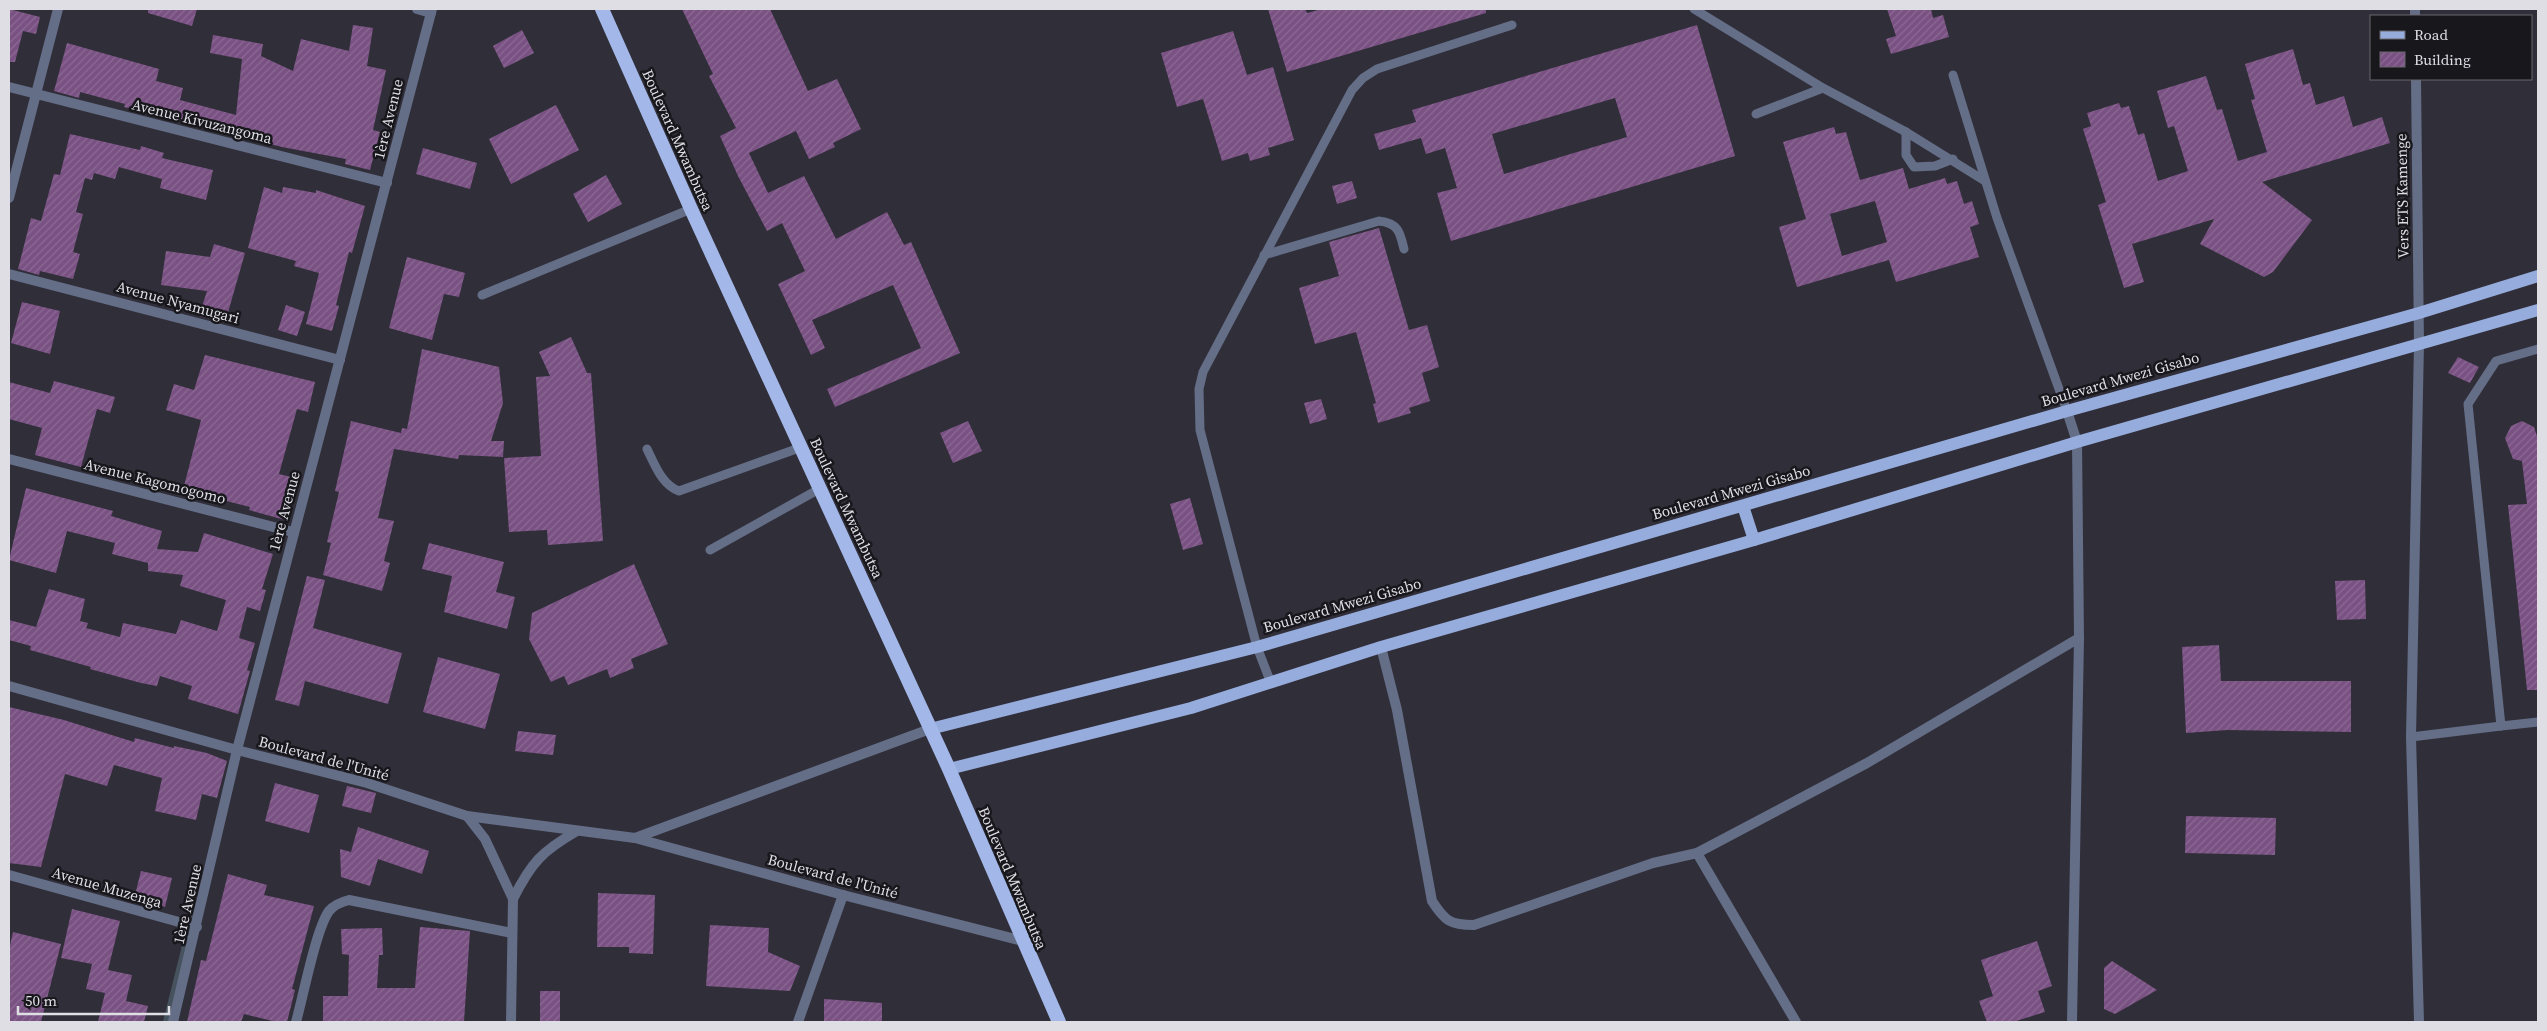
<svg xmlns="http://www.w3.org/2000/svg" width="2547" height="1031" font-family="'Source Serif 4',serif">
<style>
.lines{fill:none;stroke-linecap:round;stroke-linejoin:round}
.stream{stroke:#46535e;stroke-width:6}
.building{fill:url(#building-hatch);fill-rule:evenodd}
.service{stroke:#646e87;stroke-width:9}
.minor{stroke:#646e87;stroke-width:10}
.tertiary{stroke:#646e87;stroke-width:10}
.primary{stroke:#96acdd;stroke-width:12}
.trunk{stroke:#a3b8e8;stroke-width:14}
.labels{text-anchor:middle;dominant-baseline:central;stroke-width:5;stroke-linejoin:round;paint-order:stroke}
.street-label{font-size:15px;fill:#dfdee5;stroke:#18171c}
</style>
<defs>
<pattern id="building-hatch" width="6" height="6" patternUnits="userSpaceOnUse" patternTransform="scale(1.25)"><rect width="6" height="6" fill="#795183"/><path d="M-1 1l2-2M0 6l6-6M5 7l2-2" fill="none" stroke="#8c6a94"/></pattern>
</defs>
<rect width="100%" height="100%" fill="#302e39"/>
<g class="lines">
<polyline class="stream" points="166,1022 195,906"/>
</g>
<g class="building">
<polygon points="9,9 40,17 36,34 23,31 15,62 9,62"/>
<polygon points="148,9 197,9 192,26 148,13"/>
<polygon points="682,9 770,9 808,91 837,79 861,129 833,143 835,147 809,159 796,131 749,153 768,193 804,176 836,239 887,212 904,245 911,242 960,353 835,407 827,389 921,348 893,285 812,320 825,348 811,355 778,284 805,271 782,223 767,231 738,176 720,136 736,128 709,76 713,74"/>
<polygon points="1268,9 1305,9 1307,13 1322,9 1486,9 1486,13 1287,72"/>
<polygon points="1887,9 1931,9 1933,18 1943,15 1949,37 1891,54 1886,39 1896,36"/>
<polygon points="353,25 373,28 367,66 386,70 373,130 380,132 370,170 345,164 346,159 282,147 124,107 125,104 80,92 79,98 54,91 67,43 159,69 156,81 183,88 180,100 236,115 242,59 210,53 213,35 263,44 261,56 293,71 301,39 349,51"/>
<path d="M1697 25 1735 156 1451 241 1437 193 1457 188 1445 148 1426 154 1421 138 1379 150 1374 134 1416 122 1412 110ZM1615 98 1627 137 1504 174 1492 134Z"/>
<polygon points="522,30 534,53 504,68 493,46"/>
<polygon points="1233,31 1247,75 1273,67 1294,140 1268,148 1270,155 1250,161 1248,153 1222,161 1203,99 1177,107 1161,53"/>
<polygon points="2293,49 2303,85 2310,83 2316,105 2344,96 2353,127 2382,117 2390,143 2262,182 2312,220 2273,272 2264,277 2200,244 2214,219 2132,244 2144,282 2124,288 2098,205 2106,202 2083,129 2091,126 2087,113 2119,103 2121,108 2129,106 2138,135 2144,133 2158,181 2188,171 2174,126 2168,128 2157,91 2206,76 2217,110 2222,109 2238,161 2267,152 2251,100 2255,99 2245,64"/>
<polygon points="556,105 579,150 511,184 489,139"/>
<path d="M1834 127 1836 134 1846 132 1860 180 1903 168 1909 189 1945 178 1947 184 1957 181 1964 204 1972 201 1979 224 1970 227 1979 257 1896 282 1889 260 1797 287 1779 227 1806 219 1783 142ZM1875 201 1887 242 1842 256 1830 214Z"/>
<polygon points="70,134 140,150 141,146 164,153 162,158 213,170 206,200 160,188 162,179 119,167 115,179 94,173 92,180 85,178 76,212 83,214 73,252 80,254 73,279 40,271 39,275 18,269 31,218 41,221 54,174 60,175"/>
<polygon points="423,148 477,163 470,189 416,174"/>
<polygon points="606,175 622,204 588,222 573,194"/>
<polygon points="1352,181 1357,198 1337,204 1332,186"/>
<polygon points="264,187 282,193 283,187 316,193 316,190 365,206 352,253 349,252 336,305 339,306 332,331 306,324 319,273 294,266 296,261 248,248"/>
<polygon points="1379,228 1409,330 1427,325 1439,367 1422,373 1430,401 1409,408 1411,413 1378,423 1373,404 1376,403 1356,332 1315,344 1299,288 1339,276 1329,242"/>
<polygon points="214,244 245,253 225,323 199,316 207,291 161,285 166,251 210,257"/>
<polygon points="407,257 465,273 459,297 444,294 432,340 389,328"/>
<polygon points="22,302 60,311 50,354 11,343"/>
<polygon points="286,305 305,312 297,336 278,330"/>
<polygon points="571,337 587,373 591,373 603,541 548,545 547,530 509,532 504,458 541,456 536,377 550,376 539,352"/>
<polygon points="422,349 499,367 503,403 491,441 504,441 503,457 459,455 458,459 394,449 378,518 394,521 384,561 390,563 382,591 323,575 331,543 327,542 339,492 335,491 351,421 401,433 402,428 407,429"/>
<polygon points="205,355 315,382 308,412 297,409 279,474 295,478 285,520 249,510 250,507 183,490 201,420 166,410 174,384 194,390"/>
<polygon points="2458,357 2479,367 2470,383 2448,373"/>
<polygon points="54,381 115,397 110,413 97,409 81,467 35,455 42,428 9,419 9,382 50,393"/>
<polygon points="1321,399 1327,419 1310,424 1304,403"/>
<polygon points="968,421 982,451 953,463 940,433"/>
<polygon points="2522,421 2534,427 2538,439 2538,690 2527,690 2508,505 2527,504 2522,461 2513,459 2505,438 2511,426"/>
<polygon points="26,488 113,511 111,516 162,531 157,549 198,552 204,533 273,554 262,589 266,590 260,611 247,607 239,638 255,643 247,670 250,671 238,714 188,699 192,686 160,676 157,686 141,683 90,669 91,667 30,650 31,646 9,640 9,620 36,627 49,589 85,599 80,621 88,623 86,628 120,637 123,623 176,634 181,620 217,631 226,600 180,586 183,575 148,571 148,563 112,554 115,543 67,531 56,573 9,560"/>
<polygon points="1190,498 1203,544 1183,550 1170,504"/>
<polygon points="429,543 504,562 496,592 515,597 507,629 444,612 452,576 422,569"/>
<polygon points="634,564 668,644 631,659 634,668 610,678 607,669 568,685 564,676 551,682 529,639 532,613"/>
<polygon points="307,576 325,580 313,628 402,653 388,704 305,681 299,706 275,700"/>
<polygon points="2365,580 2366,619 2337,620 2335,581"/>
<polygon points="2219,645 2221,681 2351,681 2351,732 2227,730 2186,733 2182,647"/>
<polygon points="438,657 500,674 485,729 423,712"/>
<polygon points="9,707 64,720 134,742 135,738 174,748 174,746 207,753 227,761 217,798 202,794 196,820 155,811 162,778 114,765 107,786 65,774 41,867 9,863"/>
<polygon points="518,731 556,735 553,755 515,751"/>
<polygon points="275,783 319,795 309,833 265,821"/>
<polygon points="347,786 376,793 371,813 342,806"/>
<polygon points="2186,816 2276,818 2275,855 2185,853"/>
<polygon points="358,827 429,851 422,874 378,859 370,886 341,877 340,849 351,852"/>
<polygon points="141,871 172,878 165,907 134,899"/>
<polygon points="228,874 267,885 264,895 314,906 292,989 295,990 287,1022 277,1022 244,1014 241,1022 187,1022 201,960 206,961"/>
<polygon points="598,893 655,895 653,954 629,953 629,947 597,947"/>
<polygon points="72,909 120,921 108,970 132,975 126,1001 148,1006 144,1022 98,1022 105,993 86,989 92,964 61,958"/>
<polygon points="710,925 769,928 768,952 800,966 790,991 706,986"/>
<polygon points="420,927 470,931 464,1022 323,1022 323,996 348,996 349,955 342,954 341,929 382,928 383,955 379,955 377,988 415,988"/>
<polygon points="13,932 61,944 41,1022 9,1022 9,950"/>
<polygon points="2037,941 2052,986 2038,991 2045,1012 2013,1022 1987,1022 1979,1001 1993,996 1981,960"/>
<polygon points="2112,961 2157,990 2115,1014 2104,1009 2104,968"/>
<rect x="540" y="991" width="20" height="31"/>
<polygon points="824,999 882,1003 882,1022 824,1022"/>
</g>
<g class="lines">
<g class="service">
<polyline points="1694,9 1823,88 1906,132 1985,181"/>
<polyline points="1953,75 1997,218 2067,411"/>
<polyline points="1756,114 1823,88"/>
<polyline points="1906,132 1906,155 1914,167 1935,166 1953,159"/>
<path d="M1264 255 1379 221C1398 223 1400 232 1404 249"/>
<polyline points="482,295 691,209"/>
<polyline points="2538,349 2496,361 2468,404 2501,726 2538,722"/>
<path d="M647 449C655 465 662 485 679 491L802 447"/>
<polyline points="710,550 821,488"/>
<polyline points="1271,683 1257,647 1200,430 1199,389 1203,372 1352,90 1363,78 1377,69 1512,25"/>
<polyline points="2411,737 2501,726"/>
</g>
<g class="minor">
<polyline points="417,9 431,13"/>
<polyline points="2415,9 2415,16"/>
<polyline points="2416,79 2419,344 2411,737 2419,1022"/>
<polyline points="9,87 387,183"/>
<polyline points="9,198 58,9"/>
<polyline points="9,274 340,360"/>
<polyline points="2067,411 2077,442 2079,638 2072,1022"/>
<polyline points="9,459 293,532"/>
<path d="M1381 647 1397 710 1432 901C1445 921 1450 925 1474 925L1653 863 1697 853 1867 763 2079 638"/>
<polyline points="467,816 485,839 513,899 511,1022"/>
<polyline points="1697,853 1796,1022"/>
<polyline points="9,875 197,927"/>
<path d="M513 899C531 863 542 851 577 831"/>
<polyline points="173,1022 237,750 432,9"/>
<path d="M296 1022C303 997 316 929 329 911 334 905 341 902 349 900L512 933"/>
<polyline points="798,1022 843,895"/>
</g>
<g class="tertiary">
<polyline points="9,686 237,750 367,783 467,816 635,838 843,895 1023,941"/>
<polyline points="635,838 930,729"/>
</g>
<g class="primary">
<polyline points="1743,506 1754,540"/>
<polyline points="930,729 1257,647 2067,411 2419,313 2538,276"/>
<polyline points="949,769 1191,708 1381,647 1754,540 2077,442 2538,310"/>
</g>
<polyline class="trunk" points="602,9 691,209 949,769 1059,1022"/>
</g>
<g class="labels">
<g class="street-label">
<text transform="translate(388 119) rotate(-76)">1ère Avenue</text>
<text transform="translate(202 121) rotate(14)">Avenue Kivuzangoma</text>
<text transform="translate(678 140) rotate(66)">Boulevard Mwambutsa</text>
<text transform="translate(2402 196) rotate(-91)">Vers ETS Kamenge</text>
<text transform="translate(178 302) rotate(15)">Avenue Nyamugari</text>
<text transform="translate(2120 379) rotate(-16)">Boulevard Mwezi Gisabo</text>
<text transform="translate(155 481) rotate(14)">Avenue Kagomogomo</text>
<text transform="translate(1731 492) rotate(-16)">Boulevard Mwezi Gisabo</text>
<text transform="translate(847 508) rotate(65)">Boulevard Mwambutsa</text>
<text transform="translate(284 511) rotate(-75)">1ère Avenue</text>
<text transform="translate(1342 605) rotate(-16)">Boulevard Mwezi Gisabo</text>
<text transform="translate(324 758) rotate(15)">Boulevard de l'Unité</text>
<text transform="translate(833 876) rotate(15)">Boulevard de l'Unité</text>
<text transform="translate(1013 878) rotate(67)">Boulevard Mwambutsa</text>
<text transform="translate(107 887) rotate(16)">Avenue Muzenga</text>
<text transform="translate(187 904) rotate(-77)">1ère Avenue</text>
</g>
</g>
<rect width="2547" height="1031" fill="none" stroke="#dfdee5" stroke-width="20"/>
<rect x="2370" y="15" width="162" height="65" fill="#18171c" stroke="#68676c"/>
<rect x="2380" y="31" width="25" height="8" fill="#96acdd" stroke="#68676c"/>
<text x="2414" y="40" font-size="15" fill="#dfdee5">Road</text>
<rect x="2380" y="52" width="25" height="15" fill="url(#building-hatch)" stroke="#68676c"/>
<text x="2414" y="65" font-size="15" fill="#dfdee5">Building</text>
<path d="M18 1006v8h151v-8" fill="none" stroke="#dfdee5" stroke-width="2.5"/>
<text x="25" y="1006" font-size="15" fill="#dfdee5" stroke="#18171c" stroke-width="4" paint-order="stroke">50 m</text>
</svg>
